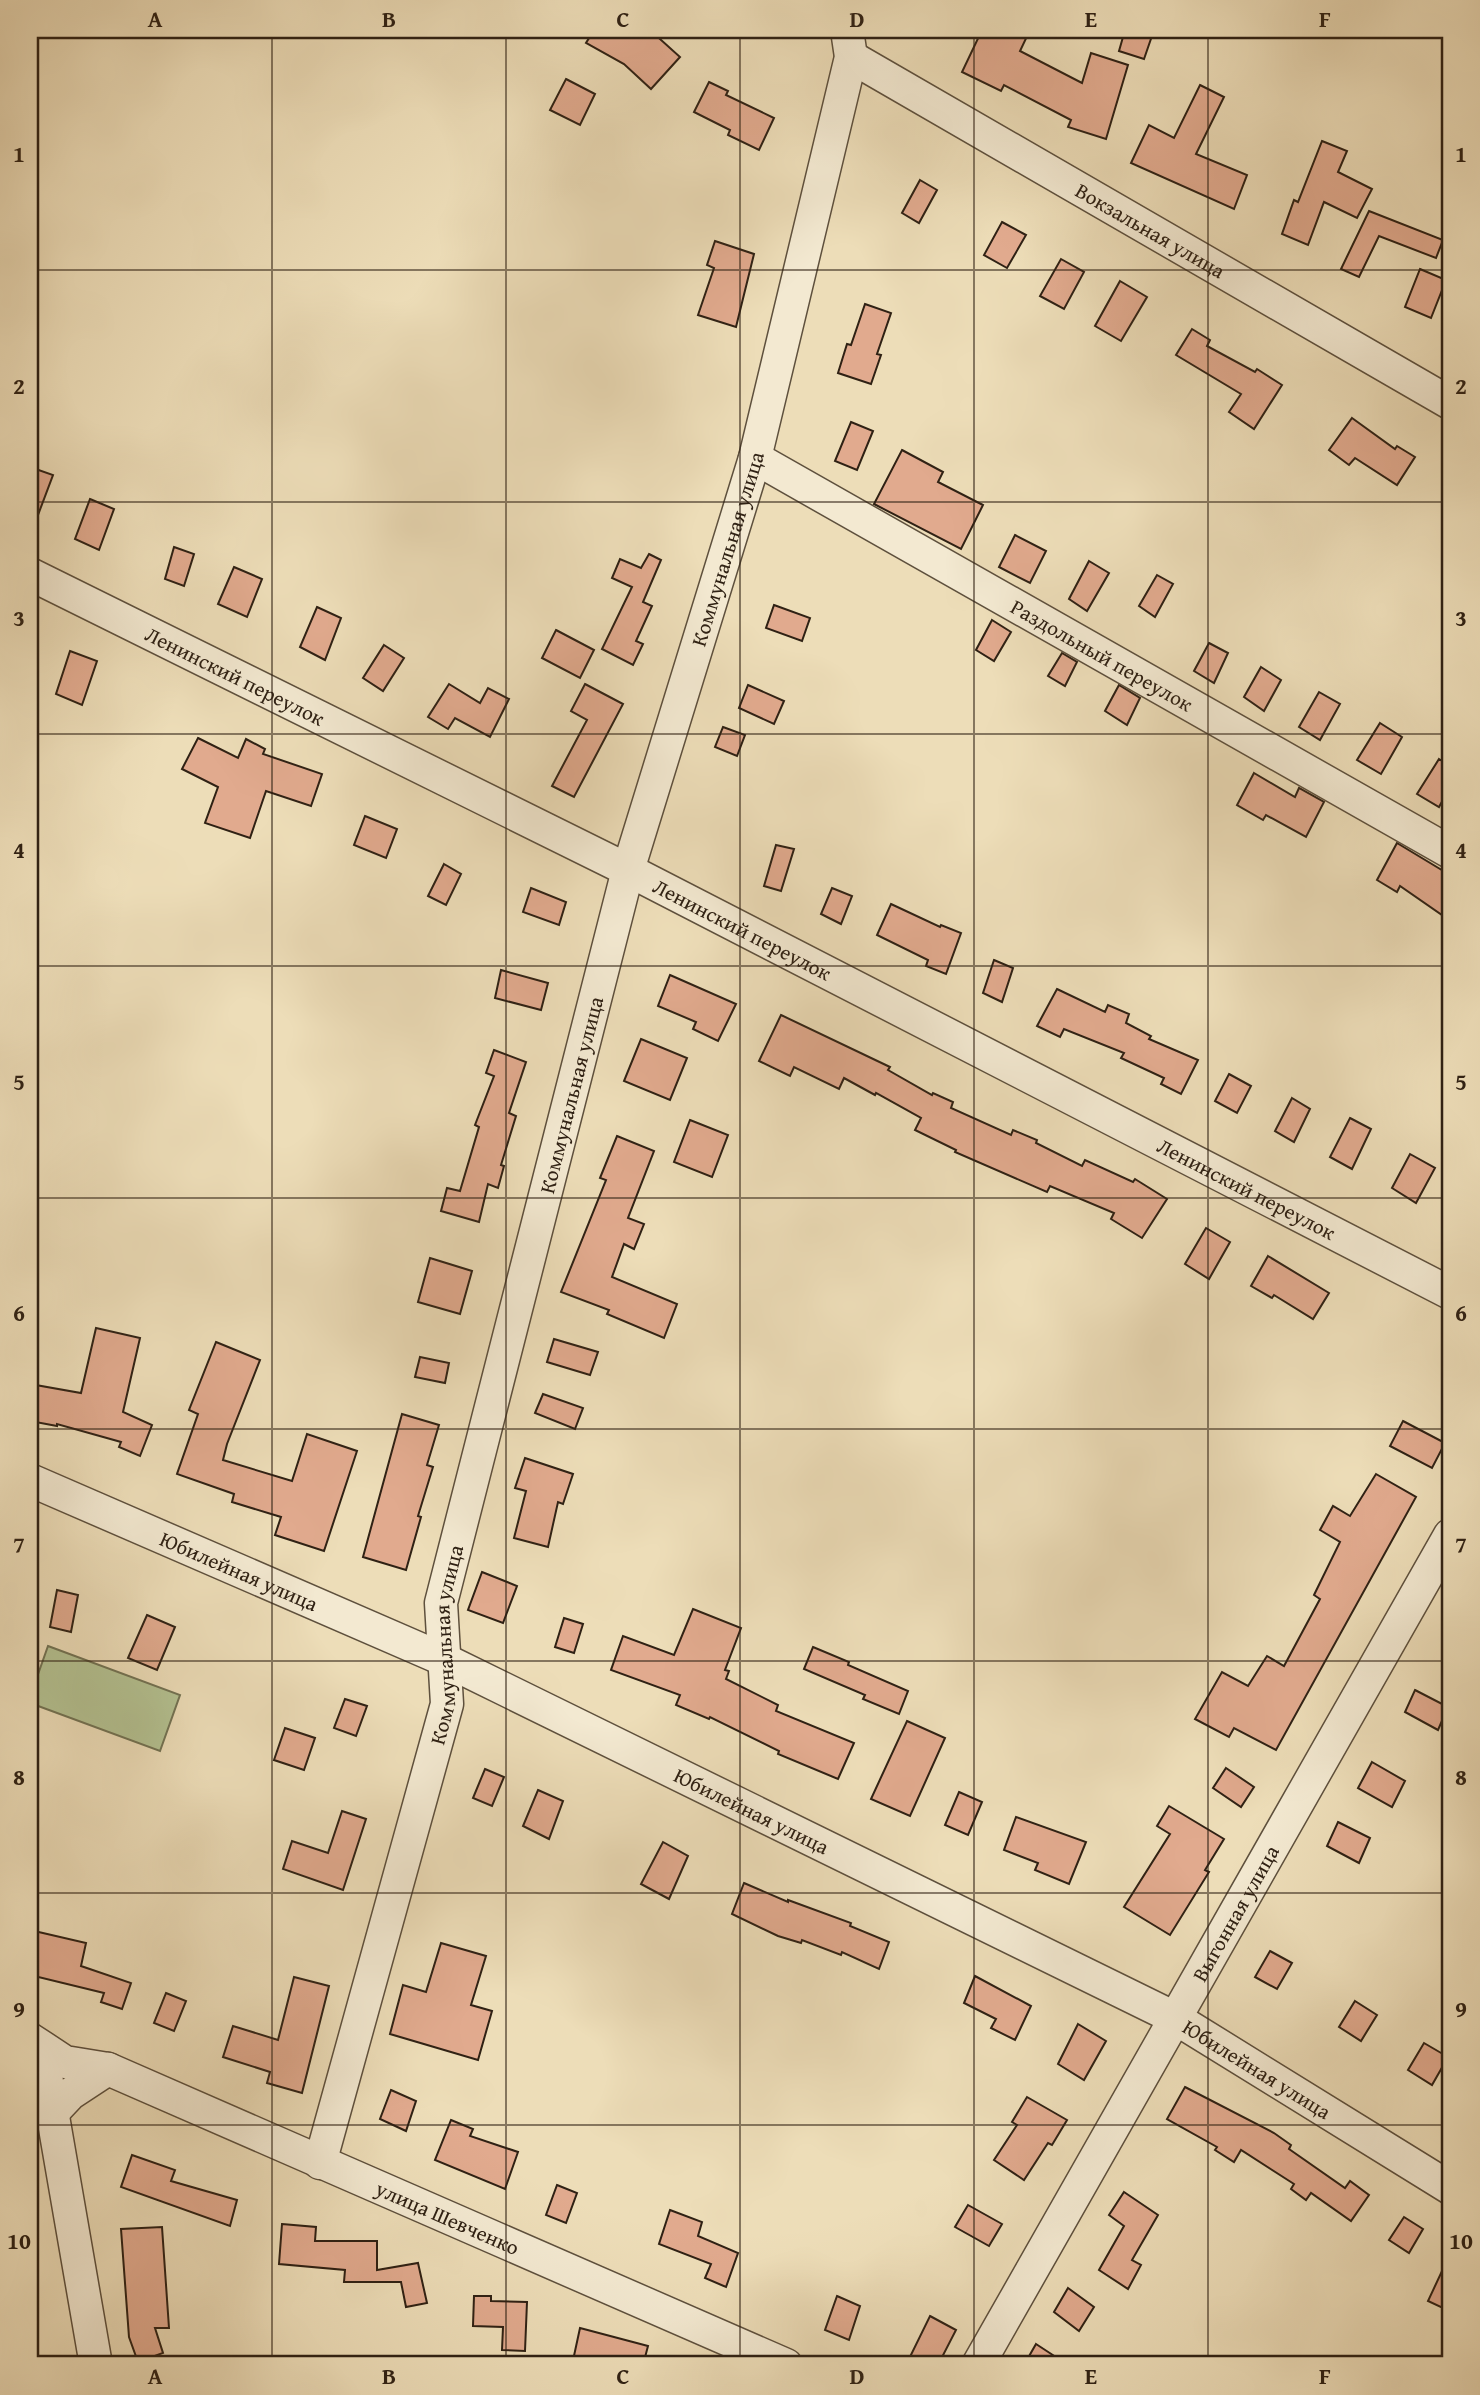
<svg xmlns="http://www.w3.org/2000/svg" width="1480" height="2395" font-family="'Gentium Book Plus',serif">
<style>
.green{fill:#b4c292;stroke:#727253;stroke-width:2}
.building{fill:#e1aa8e;stroke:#2f2114;stroke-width:2}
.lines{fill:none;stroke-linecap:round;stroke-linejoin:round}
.minor-casing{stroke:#5e503d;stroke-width:35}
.minor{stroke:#f3e9d1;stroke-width:32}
.grid{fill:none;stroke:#2f2114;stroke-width:2;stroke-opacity:0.55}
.labels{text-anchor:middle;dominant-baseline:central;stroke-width:7;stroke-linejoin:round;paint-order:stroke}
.street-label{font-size:21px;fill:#2f2114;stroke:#f3e9d1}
.neatline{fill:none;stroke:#2f2114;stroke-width:2.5}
.grid-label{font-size:23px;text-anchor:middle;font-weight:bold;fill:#2f2114}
</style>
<rect width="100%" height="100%" fill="#edddb8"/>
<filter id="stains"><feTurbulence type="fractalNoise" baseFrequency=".00286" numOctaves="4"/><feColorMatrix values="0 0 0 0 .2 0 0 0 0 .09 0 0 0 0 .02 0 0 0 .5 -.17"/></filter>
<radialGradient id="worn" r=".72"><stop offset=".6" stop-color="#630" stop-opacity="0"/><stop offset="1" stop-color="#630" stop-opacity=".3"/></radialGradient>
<polygon class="green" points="48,1646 180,1695 160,1751 30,1703 30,1697"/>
<g class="building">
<polygon points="594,30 650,30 680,57 651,89 624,64 586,43"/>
<polygon points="982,30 1030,30 1020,51 1082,83 1091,53 1128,65 1106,139 1068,127 1071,120 1004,85 1001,91 962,72"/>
<polygon points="1125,30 1154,30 1144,59 1119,51"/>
<polygon points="566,79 595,94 580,125 550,110"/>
<polygon points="709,82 728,91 726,95 774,118 759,150 728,135 730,130 694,112"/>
<polygon points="1200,85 1224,97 1196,154 1247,175 1234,209 1131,163 1149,125 1174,138"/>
<polygon points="1322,141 1347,151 1338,172 1372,189 1357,218 1324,202 1308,245 1282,234 1294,200 1298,202"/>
<polygon points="920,180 937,190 919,223 902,213"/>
<polygon points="1369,211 1443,240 1436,258 1379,236 1359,277 1341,269"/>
<polygon points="1002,222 1026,235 1007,268 984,255"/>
<polygon points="715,241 754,254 736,327 698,315 714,268 707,265"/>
<polygon points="1061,259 1084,272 1064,309 1040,296"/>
<polygon points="1420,269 1446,280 1431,318 1405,307"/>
<polygon points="1120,281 1147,297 1121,341 1095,326"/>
<polygon points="865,304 891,313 877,354 881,355 871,384 838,373 847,344 851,345"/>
<polygon points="1192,329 1210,340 1207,346 1255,372 1257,369 1282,385 1254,429 1229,412 1241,394 1176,355"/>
<polygon points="1352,418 1395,449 1397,446 1415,457 1397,485 1355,458 1349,465 1329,450"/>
<polygon points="851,422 873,431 857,470 835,461"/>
<polygon points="902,450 943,472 938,482 983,505 961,549 874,504"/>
<polygon points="30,467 53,475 32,531 30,531"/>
<polygon points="90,499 114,509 99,550 75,539"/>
<polygon points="1015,535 1046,551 1030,583 999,567"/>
<polygon points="174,547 194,554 184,586 165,579"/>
<polygon points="649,554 661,560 643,602 652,606 636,641 643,644 633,665 602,649 632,587 612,578 620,559 641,568"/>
<polygon points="1089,561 1109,573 1087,611 1069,599"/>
<polygon points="234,567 262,579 247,617 218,604"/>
<polygon points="1157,575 1173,584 1155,617 1139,606"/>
<polygon points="774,605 810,618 802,641 766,628"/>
<polygon points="317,607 341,618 325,660 300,647"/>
<polygon points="992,620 1011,632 994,661 976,650"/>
<polygon points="556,630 594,650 580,678 542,658"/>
<polygon points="1209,643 1228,653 1214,683 1194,671"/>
<polygon points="384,645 404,658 383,691 363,678"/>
<polygon points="70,651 97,661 82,705 56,694"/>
<polygon points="1062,653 1077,662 1065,686 1048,676"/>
<polygon points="1261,667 1281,680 1264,711 1244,697"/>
<polygon points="449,684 480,703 488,688 509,699 490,737 455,718 448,729 428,717"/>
<polygon points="585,684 623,704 574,797 552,786 587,720 571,711"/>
<polygon points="748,685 784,701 774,724 739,708"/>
<polygon points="1119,685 1140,698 1127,725 1105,711"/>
<polygon points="1319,692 1340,704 1320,740 1299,727"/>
<polygon points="1380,723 1402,737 1381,774 1357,760"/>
<polygon points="723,727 745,735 737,756 715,747"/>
<polygon points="198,738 238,758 246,739 265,749 263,754 322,774 311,806 266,791 250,838 205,823 218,787 182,769"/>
<polygon points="1439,759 1450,766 1450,787 1439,807 1417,794"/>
<polygon points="1254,773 1295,797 1299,788 1324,802 1306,837 1266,815 1263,820 1237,805"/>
<polygon points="365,816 397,829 386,858 354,845"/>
<polygon points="1397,843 1450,875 1450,902 1442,915 1400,886 1397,892 1377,880"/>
<polygon points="776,845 794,849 781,891 764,886"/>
<polygon points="444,864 461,874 446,905 428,896"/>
<polygon points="531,888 566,902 559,925 523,912"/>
<polygon points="832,888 852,896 841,924 821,914"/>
<polygon points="891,904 940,927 941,925 961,933 946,974 926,966 928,960 877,935"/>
<polygon points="994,960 1013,968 1002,1002 983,993"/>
<polygon points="501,970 548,983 541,1010 495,998"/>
<polygon points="670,975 736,1004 718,1041 693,1029 696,1022 658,1006"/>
<polygon points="1057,989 1105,1012 1108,1005 1129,1014 1126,1023 1151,1036 1149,1039 1198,1060 1181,1094 1161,1084 1164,1078 1121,1058 1124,1053 1064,1029 1060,1037 1037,1026"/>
<polygon points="781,1015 890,1067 888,1070 932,1095 933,1093 953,1102 951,1108 1011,1135 1013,1130 1037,1140 1036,1143 1082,1166 1085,1160 1133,1182 1135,1179 1167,1199 1142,1238 1111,1219 1114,1213 1050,1186 1047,1192 955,1152 956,1150 915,1130 921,1118 876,1093 875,1095 844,1078 839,1089 794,1067 790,1076 759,1061"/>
<polygon points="641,1039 687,1058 670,1100 624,1081"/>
<polygon points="494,1050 526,1062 509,1113 516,1116 501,1165 504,1166 498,1188 488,1184 479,1222 441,1211 447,1188 460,1191 479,1127 475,1125 494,1076 486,1073"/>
<polygon points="1229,1074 1251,1086 1237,1113 1215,1101"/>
<polygon points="1292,1098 1310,1109 1294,1142 1275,1131"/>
<polygon points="1350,1118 1371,1129 1352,1169 1330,1157"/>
<polygon points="690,1120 728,1135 712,1177 674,1162"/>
<polygon points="617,1136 654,1151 628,1218 644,1224 634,1249 624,1244 612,1277 677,1304 664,1338 607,1314 609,1310 561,1292 606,1180 600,1178"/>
<polygon points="1410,1154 1435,1168 1416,1203 1392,1188"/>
<polygon points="1206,1228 1230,1242 1209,1279 1185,1264"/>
<polygon points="1268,1256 1329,1293 1313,1319 1274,1295 1272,1298 1251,1286"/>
<polygon points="430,1258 472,1271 460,1314 418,1302"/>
<polygon points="96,1328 140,1338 123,1412 152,1425 140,1456 119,1447 121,1442 57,1424 57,1426 30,1421 30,1384 81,1393"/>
<polygon points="554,1339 598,1352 590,1375 547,1362"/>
<polygon points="216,1342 260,1360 227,1444 223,1460 292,1481 307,1434 357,1451 324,1551 275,1535 281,1517 232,1502 234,1494 177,1474 198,1414 189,1410"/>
<polygon points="420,1357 449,1363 445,1383 415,1377"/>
<polygon points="543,1394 583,1408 575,1429 535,1413"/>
<polygon points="402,1414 439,1425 427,1465 433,1467 418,1516 421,1517 406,1570 363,1557"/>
<polygon points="1403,1421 1445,1443 1432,1468 1390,1446"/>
<polygon points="525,1458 573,1474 563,1504 558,1502 548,1547 514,1538 526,1491 515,1488"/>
<polygon points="1376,1474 1416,1497 1276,1750 1234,1728 1229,1737 1195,1719 1222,1672 1248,1686 1267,1656 1284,1666 1320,1599 1314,1595 1340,1542 1320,1530 1333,1506 1350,1516"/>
<polygon points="482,1572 517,1586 503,1623 468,1610"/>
<polygon points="57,1590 78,1595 71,1632 50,1627"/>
<polygon points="693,1609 741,1628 725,1670 729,1671 726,1679 778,1705 776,1711 854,1743 838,1779 778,1754 779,1751 710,1717 709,1719 676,1705 680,1695 611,1670 623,1636 674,1655"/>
<polygon points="147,1615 175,1627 157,1670 128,1658"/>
<polygon points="564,1618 583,1624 574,1653 555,1647"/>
<polygon points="813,1647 849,1662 848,1665 908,1691 899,1714 863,1699 865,1695 804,1669"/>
<polygon points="1415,1690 1448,1707 1438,1730 1405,1712"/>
<polygon points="345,1699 367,1706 356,1736 334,1728"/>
<polygon points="907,1721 945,1738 910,1816 871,1799"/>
<polygon points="285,1728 315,1738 304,1770 274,1760"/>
<polygon points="1372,1762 1405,1781 1392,1807 1358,1788"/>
<polygon points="1226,1768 1254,1787 1241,1807 1213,1788"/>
<polygon points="485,1769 504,1777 492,1806 473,1798"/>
<polygon points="538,1790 563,1801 549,1839 523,1826"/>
<polygon points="959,1792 982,1802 968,1835 945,1825"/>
<polygon points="1169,1806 1224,1839 1205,1870 1209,1872 1170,1935 1124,1907 1170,1834 1157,1826"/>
<polygon points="342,1811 366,1819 343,1890 283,1869 292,1841 328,1853"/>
<polygon points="1016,1817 1086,1842 1069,1884 1035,1870 1038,1863 1004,1850"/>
<polygon points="1338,1822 1370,1838 1359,1863 1327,1846"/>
<polygon points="663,1842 688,1856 669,1899 641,1884"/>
<polygon points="744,1883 788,1902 788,1900 851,1923 850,1926 889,1942 879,1969 842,1952 841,1955 802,1940 801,1943 778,1936 732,1914"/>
<polygon points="30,1930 86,1943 81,1966 131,1983 122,2009 101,2002 104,1993 30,1975"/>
<polygon points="441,1943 486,1956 471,2005 492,2011 478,2060 390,2034 403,1985 426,1992"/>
<polygon points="1270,1951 1292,1963 1277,1989 1255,1977"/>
<polygon points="975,1976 1031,2006 1015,2040 991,2028 996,2019 964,2003"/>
<polygon points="294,1977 329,1986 302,2093 267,2083 270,2072 223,2057 233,2026 278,2040"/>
<polygon points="166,1993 186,2001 174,2031 154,2023"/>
<polygon points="1355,2001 1377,2015 1361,2041 1339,2027"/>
<polygon points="1078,2024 1106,2041 1084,2080 1058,2064"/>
<polygon points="1424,2043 1448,2057 1432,2085 1408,2070"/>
<polygon points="1185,2087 1274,2133 1291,2145 1289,2149 1345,2188 1350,2181 1369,2195 1351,2221 1311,2193 1306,2200 1291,2189 1294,2184 1241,2150 1234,2162 1215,2150 1217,2147 1167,2119"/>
<polygon points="391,2090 416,2101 406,2131 380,2119"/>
<polygon points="1027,2097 1067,2120 1052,2145 1048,2143 1024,2180 994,2160 1017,2125 1012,2122"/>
<polygon points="451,2120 473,2129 470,2136 518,2152 505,2189 435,2160"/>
<polygon points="132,2155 175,2170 171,2181 237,2200 230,2226 121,2187"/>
<polygon points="557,2185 577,2193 566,2223 546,2215"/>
<polygon points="1124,2192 1158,2215 1132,2260 1141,2265 1128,2289 1099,2270 1124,2226 1109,2215"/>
<polygon points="968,2205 1002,2224 989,2246 955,2227"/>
<polygon points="670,2210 702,2222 698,2236 738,2253 726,2287 705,2278 711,2264 659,2244"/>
<polygon points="1404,2217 1423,2229 1409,2253 1389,2240"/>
<polygon points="282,2224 316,2227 315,2241 377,2241 377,2270 418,2263 427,2303 406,2307 401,2282 344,2282 345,2270 279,2264"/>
<polygon points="162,2227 169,2328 155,2328 163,2353 138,2362 129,2337 121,2229"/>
<polygon points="1450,2254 1450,2298 1445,2309 1428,2301"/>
<polygon points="1068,2288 1094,2307 1079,2331 1054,2312"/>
<polygon points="474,2296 491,2296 491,2301 527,2302 525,2351 502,2350 503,2327 473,2326"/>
<polygon points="837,2296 860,2306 849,2340 825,2330"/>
<polygon points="930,2316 956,2330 938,2365 906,2365"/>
<polygon points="580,2328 648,2346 643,2365 572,2365"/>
<polygon points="1036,2344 1068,2365 1024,2365"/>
</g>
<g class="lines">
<defs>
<g id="minor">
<path id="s1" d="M851 57 1450 403"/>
<path id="s2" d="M755 458 1450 852"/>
<path id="s3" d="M30 574 628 870 1450 1293"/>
<path id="s4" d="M30 1480 445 1660 1175 2018 1450 2188"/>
<polyline points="30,2039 65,2062 108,2069"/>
<polyline points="30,2052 46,2076 96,2365"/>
<path id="s5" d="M53 2112 70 2094 108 2069 786 2365"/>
<path id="s6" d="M320 2163 447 1704 441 1603 628 870 755 458 851 57 847 30"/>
<path id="s7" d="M978 2365 1450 1535"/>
</g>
</defs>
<use href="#minor" class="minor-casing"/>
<use href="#minor" class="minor"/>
</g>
<path class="grid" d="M272 30V2365M506 30V2365M740 30V2365M974 30V2365M1208 30V2365M30 270H1450M30 502H1450M30 734H1450M30 966H1450M30 1198H1450M30 1429H1450M30 1661H1450M30 1893H1450M30 2125H1450"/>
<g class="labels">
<g class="street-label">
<text stroke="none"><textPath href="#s1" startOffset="346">Вокзальная улица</textPath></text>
<text stroke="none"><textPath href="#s6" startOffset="1670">Коммунальная улица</textPath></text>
<text stroke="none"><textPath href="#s2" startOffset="399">Раздольный переулок</textPath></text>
<text stroke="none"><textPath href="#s3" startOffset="229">Ленинский переулок</textPath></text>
<text stroke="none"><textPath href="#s3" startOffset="796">Ленинский переулок</textPath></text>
<text stroke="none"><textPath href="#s6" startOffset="1102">Коммунальная улица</textPath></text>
<text stroke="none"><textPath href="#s3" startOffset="1363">Ленинский переулок</textPath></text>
<text stroke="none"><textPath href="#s4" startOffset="228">Юбилейная улица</textPath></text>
<text stroke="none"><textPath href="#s6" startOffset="536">Коммунальная улица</textPath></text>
<text stroke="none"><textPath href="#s4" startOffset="794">Юбилейная улица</textPath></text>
<text stroke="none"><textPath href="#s7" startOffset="520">Выгонная улица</textPath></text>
<text stroke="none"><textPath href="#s4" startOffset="1362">Юбилейная улица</textPath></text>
<text stroke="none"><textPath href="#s5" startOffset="441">улица Шевченко</textPath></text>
</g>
</g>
<rect width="1480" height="2395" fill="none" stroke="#edddb8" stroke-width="77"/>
<rect x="38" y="38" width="1404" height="2318" class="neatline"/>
<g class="grid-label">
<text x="155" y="27">A</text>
<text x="389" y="27">B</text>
<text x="623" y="27">C</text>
<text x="857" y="27">D</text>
<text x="1091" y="27">E</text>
<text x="1325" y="27">F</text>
<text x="19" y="162">1</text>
<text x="1461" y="162">1</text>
<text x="19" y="394">2</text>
<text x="1461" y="394">2</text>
<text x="19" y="626">3</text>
<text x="1461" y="626">3</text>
<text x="19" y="858">4</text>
<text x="1461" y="858">4</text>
<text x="19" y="1090">5</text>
<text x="1461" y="1090">5</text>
<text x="19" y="1321">6</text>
<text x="1461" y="1321">6</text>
<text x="19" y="1553">7</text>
<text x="1461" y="1553">7</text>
<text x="19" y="1785">8</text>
<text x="1461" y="1785">8</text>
<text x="19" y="2017">9</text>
<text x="1461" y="2017">9</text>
<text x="19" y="2249">10</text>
<text x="1461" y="2249">10</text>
<text x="155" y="2384">A</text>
<text x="389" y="2384">B</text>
<text x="623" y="2384">C</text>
<text x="857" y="2384">D</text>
<text x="1091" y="2384">E</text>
<text x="1325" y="2384">F</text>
</g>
<rect width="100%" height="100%" filter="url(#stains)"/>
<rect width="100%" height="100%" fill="url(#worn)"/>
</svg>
